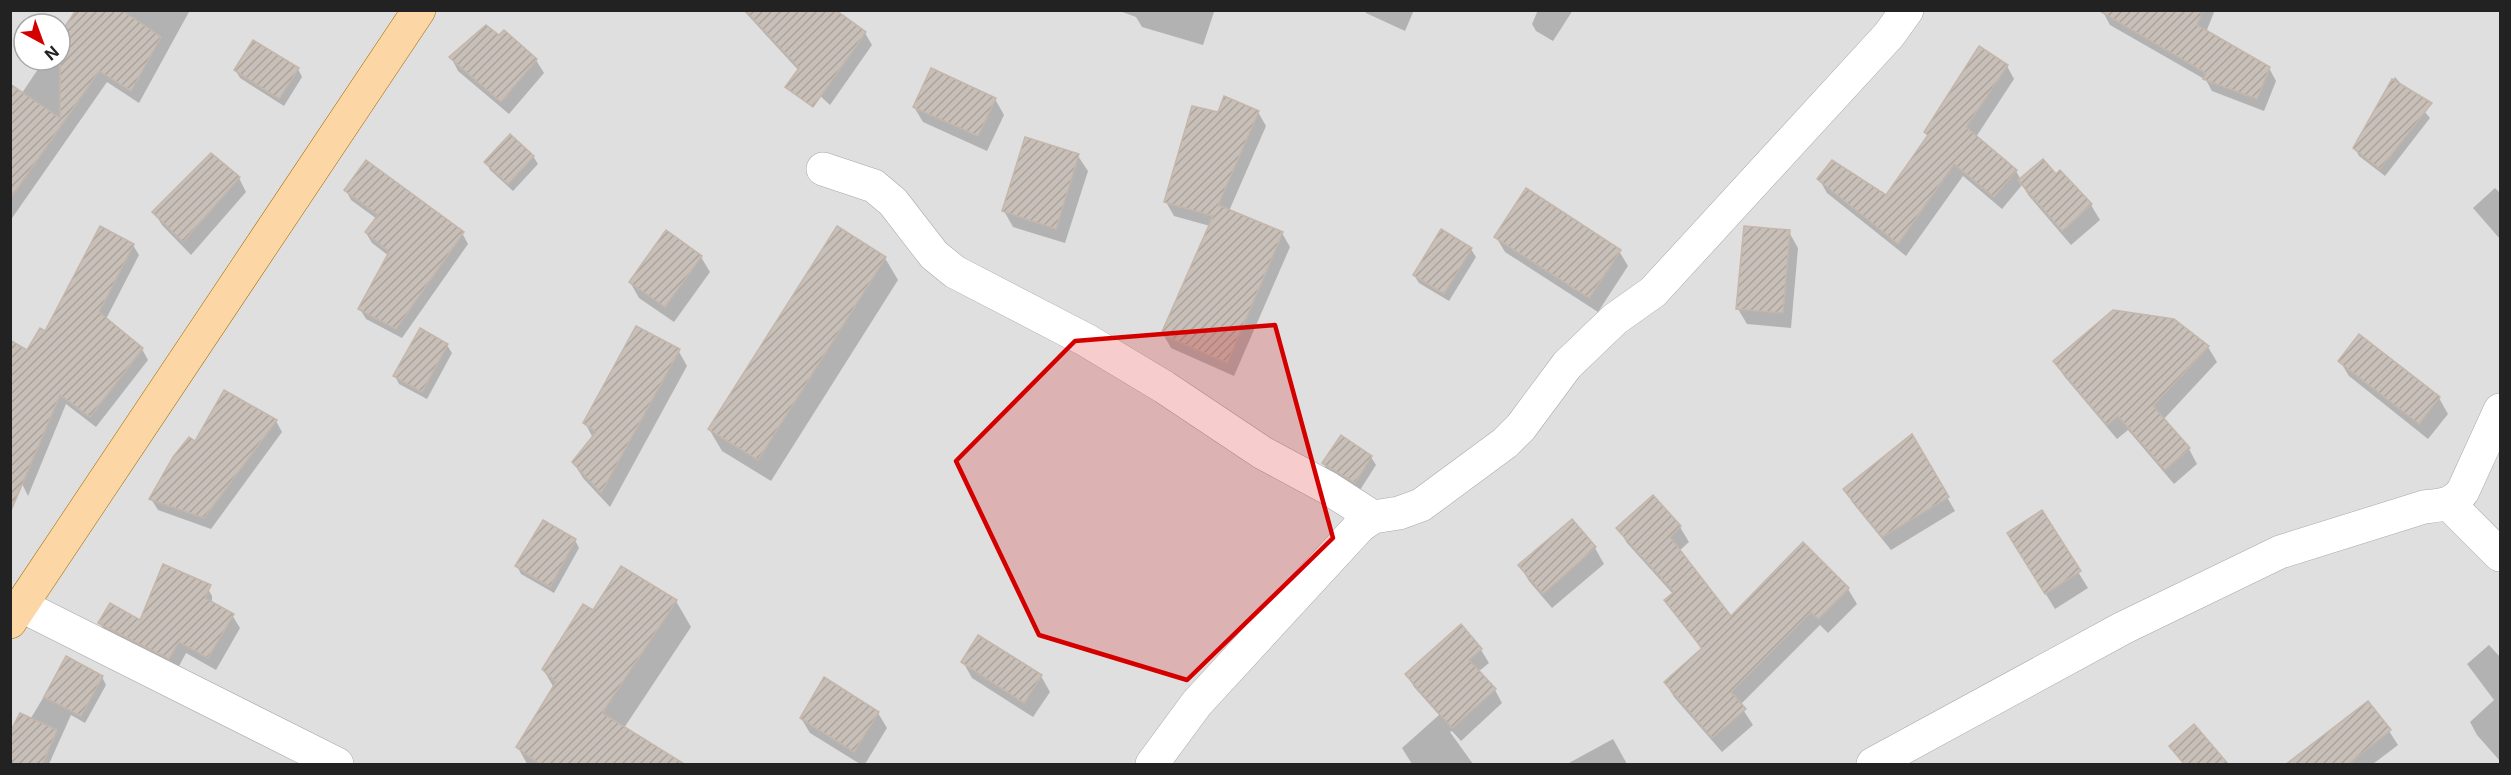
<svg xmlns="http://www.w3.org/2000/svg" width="2511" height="775" font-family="Inter,sans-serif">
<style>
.residential{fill:#e0dfdf;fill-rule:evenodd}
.shadow{fill:#0003}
.building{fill:url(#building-hatch);stroke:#c4b6ab;stroke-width:1.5}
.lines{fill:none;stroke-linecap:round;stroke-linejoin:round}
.street-casing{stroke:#a9a9a9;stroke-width:34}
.primary-casing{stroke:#a06b00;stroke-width:34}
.street{stroke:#fff;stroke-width:33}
.primary{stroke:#fcd6a4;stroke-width:33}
.marked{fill:#d40000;fill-opacity:0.2;stroke:#d40000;stroke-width:4.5;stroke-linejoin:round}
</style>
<defs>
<pattern id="building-hatch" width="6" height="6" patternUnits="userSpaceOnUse" patternTransform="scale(1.5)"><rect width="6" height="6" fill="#c7bfb8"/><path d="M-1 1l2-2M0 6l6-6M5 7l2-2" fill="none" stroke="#aba49e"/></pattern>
</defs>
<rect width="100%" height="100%" fill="#f2efe9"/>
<path class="residential" d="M11 11H2500V764H11ZM24 24H60V60H24Z"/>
<g class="shadow">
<polygon points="78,10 190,10 139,103 107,82 10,221 10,111 44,60 60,60 60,37"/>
<polygon points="743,10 798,10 823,37 865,33 872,45 830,105 806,83 800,72"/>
<polygon points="1117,10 1213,10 1214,12 1203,45 1142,27 1136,17"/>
<polygon points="1364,10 1414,10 1405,31 1366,13"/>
<polygon points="1538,10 1573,10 1553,41 1536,31 1532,24"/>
<polygon points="2104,10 2215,10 2206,32 2269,68 2276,81 2264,111 2212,91 2206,80 2110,25 2103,12"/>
<polygon points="504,32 536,60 544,73 509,114 458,71 451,57 499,37"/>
<polygon points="2007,66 2014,79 1976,137 2016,171 2021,180 2056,176 2060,172 2091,205 2100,220 2071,245 2029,196 2022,185 2002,209 1963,176 1906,256 1827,193 1819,179 1886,197 1928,137 1925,132"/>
<polygon points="298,69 302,77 284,106 240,78 236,71"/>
<polygon points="2395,77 2430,118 2385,176 2359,156 2355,148"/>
<polygon points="995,99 1004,115 987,151 923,122 914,107"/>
<polygon points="1258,112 1266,126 1229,211 1282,233 1290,247 1234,376 1171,348 1163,334 1210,226 1174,216 1166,202 1219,114"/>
<polygon points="533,156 538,164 513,191 490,170 486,162"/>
<polygon points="1078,156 1088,171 1065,243 1013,227 1004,211"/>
<polygon points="239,178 246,192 191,255 162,225 154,212"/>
<polygon points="2495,188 2500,193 2500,239 2473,208"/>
<polygon points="346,190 462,233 468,244 402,338 366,319 360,309 389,256 372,243 366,233 377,219 351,200"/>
<polygon points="1441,231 1471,249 1476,257 1449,301 1419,283 1414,275"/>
<polygon points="1789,232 1798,248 1791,328 1747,324 1738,309"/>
<polygon points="1496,237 1619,251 1628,266 1598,312 1505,252"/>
<polygon points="133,245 139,255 106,319 142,349 148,360 96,427 66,404 28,496 10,459 27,352"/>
<polygon points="701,257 710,272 674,322 639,298 630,282"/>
<polygon points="885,258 898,280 771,481 722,451 709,429"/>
<polygon points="2173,320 2208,347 2217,362 2163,420 2189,449 2197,464 2174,484 2128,430 2117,439 2064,376 2055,361"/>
<polygon points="2359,336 2439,398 2448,414 2428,439 2349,376 2340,361"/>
<polygon points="447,345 452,353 427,399 399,384 395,376"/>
<polygon points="678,350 687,366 610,507 583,478 574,463 593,438 585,423"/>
<polygon points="276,421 282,432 211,529 158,510 151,499 195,444"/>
<polygon points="1912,436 1955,511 1891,550 1852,502 1845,489"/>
<polygon points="1371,457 1376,465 1360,490 1328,471 1323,463"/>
<polygon points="2041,512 2088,588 2055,609 2018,549"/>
<polygon points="1680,527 1689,542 1679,551 1731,618 1803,544 1848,589 1857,604 1828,633 1820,625 1740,705 1753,725 1722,752 1674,697 1665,682 1702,650 1666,600 1673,594 1627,543 1618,528"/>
<polygon points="575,540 579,548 554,593 521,574 517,566"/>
<polygon points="1595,548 1604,564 1552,608 1529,581 1520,566"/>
<polygon points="205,584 212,596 212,604 232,615 240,628 216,670 186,653 177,670 107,636 100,623 140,622"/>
<polygon points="676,601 691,627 624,728 674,764 527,764 518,747 554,688 543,669 593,612"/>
<polygon points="2489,645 2500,657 2500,761 2477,735 2470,722 2494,700 2467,664"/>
<polygon points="1481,650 1489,663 1478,672 1495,690 1502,703 1461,741 1452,731 1450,732 1473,764 1412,764 1402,748 1439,715 1414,687 1407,674"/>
<polygon points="67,658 102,677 106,685 85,723 71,715 49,764 10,764 10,753"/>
<polygon points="963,662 1041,676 1050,692 1033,717 972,678"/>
<polygon points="878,713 887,728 865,764 860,764 810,733 801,718"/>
<polygon points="2389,731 2398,745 2373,764 2288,764"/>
<polygon points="1613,739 1627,764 1567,764"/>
</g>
<g class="building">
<polygon points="76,10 122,10 161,37 131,91 99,71 10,199 10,84 60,118 60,34"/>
<polygon points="745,10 837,11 866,32 813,107 785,87 799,68"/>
<polygon points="2098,10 2203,10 2197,25 2270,67 2257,99 2203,79 2206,73"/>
<polygon points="486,25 499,35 504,30 537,59 501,102 449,57"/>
<polygon points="253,40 299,68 279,99 234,70"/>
<polygon points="1979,46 2008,65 1966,127 2017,170 1994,197 1954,164 1898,244 1817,179 1832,160 1886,195 1928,135 1924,132"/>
<polygon points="931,68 996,98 978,136 913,107"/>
<polygon points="2392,79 2432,103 2380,169 2353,148"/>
<polygon points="1224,96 1259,111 1218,205 1283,232 1227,363 1161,334 1213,216 1164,202 1192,106 1218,112"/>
<polygon points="510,134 534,156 508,184 484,162"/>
<polygon points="1025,137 1079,154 1056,229 1002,211"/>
<polygon points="211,153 240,177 183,242 152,212"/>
<polygon points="2043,159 2056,174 2060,170 2092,204 2062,231 2018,180"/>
<polygon points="366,160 464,232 396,329 358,309 389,252 365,232 378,215 344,190"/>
<polygon points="1526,188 1621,250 1589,298 1494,237"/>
<polygon points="100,226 134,244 99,312 143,348 90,417 60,395 10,513 10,340 27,350 40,328 45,331"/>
<polygon points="837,226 886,257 758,460 708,429"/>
<polygon points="1744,226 1790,230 1783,313 1736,309"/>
<polygon points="1441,229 1472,248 1444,294 1413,275"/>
<polygon points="666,230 702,256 665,307 629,282"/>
<polygon points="2113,310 2174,319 2209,346 2153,406 2190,448 2165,470 2118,416 2107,425 2053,361"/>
<polygon points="636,326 680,349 601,493 572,462 596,432 583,423"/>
<polygon points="420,328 448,344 422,392 393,376"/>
<polygon points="2359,334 2440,397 2419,424 2338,361"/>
<polygon points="224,390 277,420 204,518 149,499 173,457 189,437 195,441"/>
<polygon points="1912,434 1949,497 1882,537 1843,489"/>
<polygon points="1341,435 1372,456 1355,483 1322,463"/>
<polygon points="1653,495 1681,526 1670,537 1731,616 1803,542 1849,588 1818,619 1811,612 1731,692 1746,709 1712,738 1664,682 1702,648 1664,600 1674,592 1616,528"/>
<polygon points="2042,510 2081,571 2045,594 2007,533"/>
<polygon points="1572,519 1596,547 1543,594 1518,565"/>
<polygon points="543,520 576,539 550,587 515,566"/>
<polygon points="163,564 211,585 205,598 234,614 208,658 179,642 169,659 98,623 110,603 140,620"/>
<polygon points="621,566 677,600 602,713 686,765 541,765 516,747 556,682 542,669 583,604 593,610"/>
<polygon points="1461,624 1482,649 1469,660 1496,689 1452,728 1405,674"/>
<polygon points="978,635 1042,675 1024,703 961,662"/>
<polygon points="66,656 103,676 81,716 44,697"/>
<polygon points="824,677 879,712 854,752 800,718"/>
<polygon points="2368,701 2391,730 2347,765 2285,765"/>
<polygon points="20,713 57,730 42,765 10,765 10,732"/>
<polygon points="2194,724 2229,765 2185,765 2169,746"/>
</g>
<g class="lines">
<defs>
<g id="street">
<polyline points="823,169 874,186 893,202 934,255 955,272 1086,340 1164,387 1263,453 1328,488 1373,517"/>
<polyline points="2449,504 2500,555"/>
<polyline points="22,606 337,764"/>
<polyline points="1152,764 1197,703 1360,526 1373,517 1399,513 1421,505 1505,443 1521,427 1567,365 1615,319 1653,292 1889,35 1907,10"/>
<path d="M1873 764 2123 628 2280 552 2424 507C2441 505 2453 505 2463 491L2500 410"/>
</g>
<polyline id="primary" points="10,622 419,10"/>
</defs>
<use href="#street" class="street-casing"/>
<use href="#primary" class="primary-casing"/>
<use href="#street" class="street"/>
<use href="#primary" class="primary"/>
</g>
<path class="marked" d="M1275 325 1333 538 1187 680 1039 635 956 461 1075 341Z"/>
<rect width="2511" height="775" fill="none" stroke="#222222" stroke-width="24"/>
<g transform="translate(42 42) rotate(139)"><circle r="28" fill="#ffffff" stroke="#a7a7a7" stroke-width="1.5"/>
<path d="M0-4.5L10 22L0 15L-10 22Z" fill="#d40000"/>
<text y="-9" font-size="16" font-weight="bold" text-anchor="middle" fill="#222222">N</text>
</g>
</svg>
